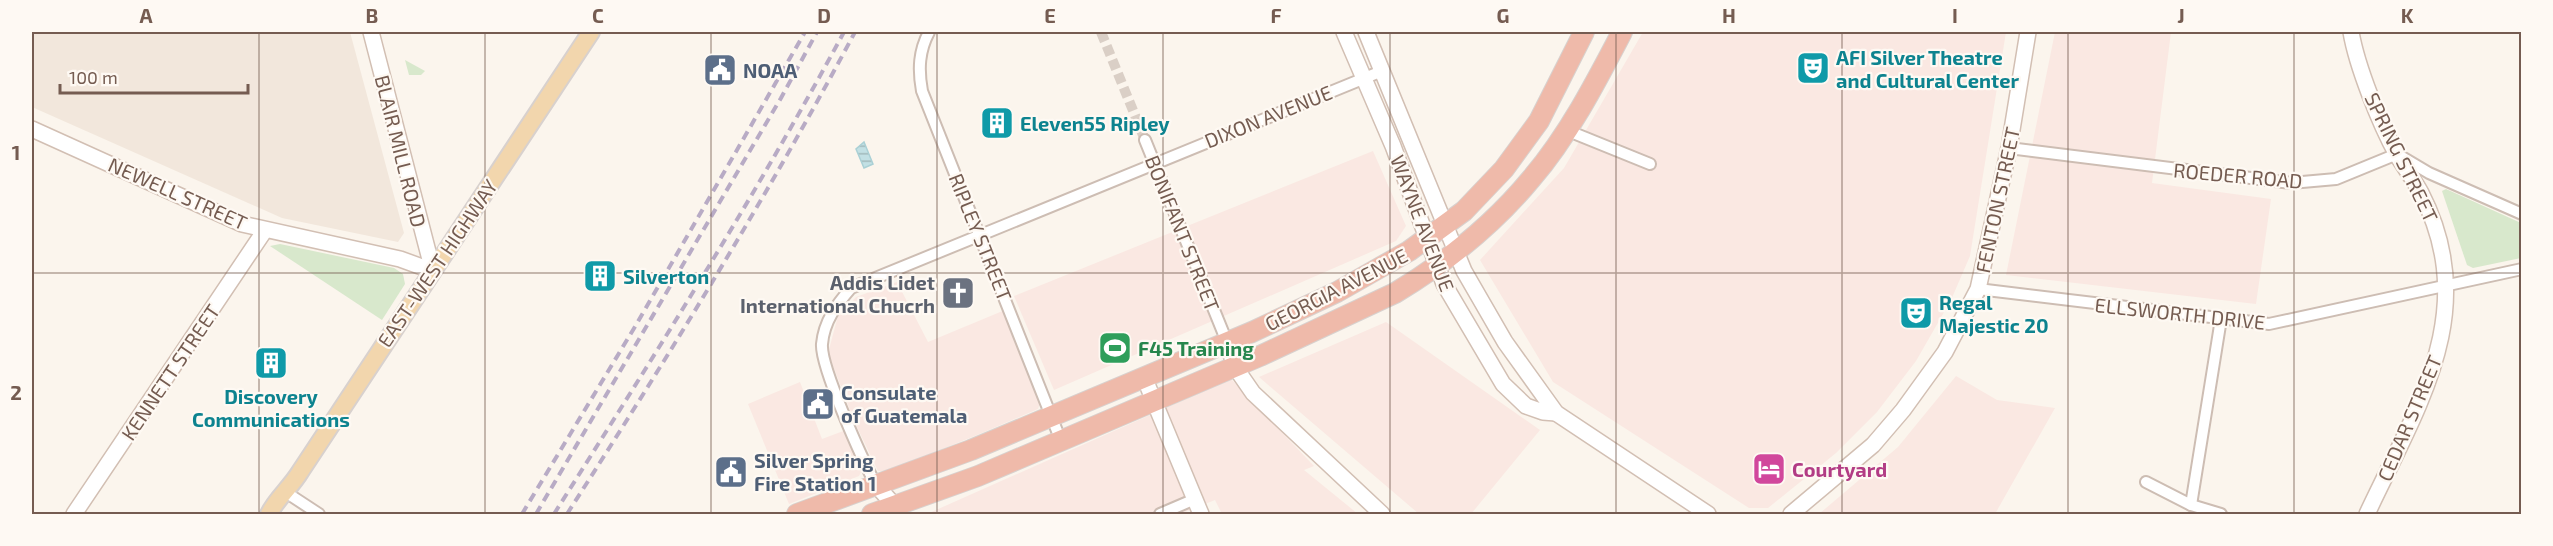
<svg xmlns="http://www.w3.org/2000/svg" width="2553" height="546" font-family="'Exo 2',sans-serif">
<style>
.residential{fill:#f2e7dc}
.commercial{fill:#fae8e2}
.green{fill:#d8e8cc}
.water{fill:url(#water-rules);stroke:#aad0d5;stroke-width:1.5}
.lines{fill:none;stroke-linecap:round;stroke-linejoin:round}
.street-tunnel{stroke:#dacfc6;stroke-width:10;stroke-dasharray:10 5;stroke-linecap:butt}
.street-casing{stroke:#cdbdb3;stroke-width:14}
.secondary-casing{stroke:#d2bfb3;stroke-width:18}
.primary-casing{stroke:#d8d1ce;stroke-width:20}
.highway-casing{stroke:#d8d1ce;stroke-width:22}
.street{stroke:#fff;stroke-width:10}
.secondary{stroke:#fff;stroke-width:15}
.primary{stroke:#f2d6ad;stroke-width:16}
.highway{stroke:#efbaaa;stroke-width:20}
.rail{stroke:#b8abc5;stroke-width:4;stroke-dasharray:9 6;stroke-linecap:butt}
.grid{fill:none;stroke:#755c51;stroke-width:1.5;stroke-opacity:0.55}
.labels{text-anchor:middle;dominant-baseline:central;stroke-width:4.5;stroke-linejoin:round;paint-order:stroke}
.culture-label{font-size:20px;font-weight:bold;fill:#0d838f;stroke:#fef9f3;text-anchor:start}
.service-label{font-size:20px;font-weight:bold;fill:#4e5e75;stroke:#fef9f3;text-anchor:start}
.street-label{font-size:20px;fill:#755c51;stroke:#fef9f3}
.worship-label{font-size:20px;font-weight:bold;fill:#5b616d;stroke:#fef9f3;text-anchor:end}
.leisure-label{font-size:20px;font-weight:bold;fill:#27864d;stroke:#fef9f3;text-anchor:start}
.hotel-label{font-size:20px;font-weight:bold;fill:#b23c85;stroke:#fef9f3;text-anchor:start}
.neatline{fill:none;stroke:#755c51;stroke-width:2}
.grid-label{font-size:20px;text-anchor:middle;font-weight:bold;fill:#755c51}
</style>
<defs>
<pattern id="water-rules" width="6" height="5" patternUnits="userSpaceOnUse" patternTransform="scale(1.5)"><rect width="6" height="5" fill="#c2e0e4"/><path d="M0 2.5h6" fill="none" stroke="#a2b9bb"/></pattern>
</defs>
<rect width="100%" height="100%" fill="#fbf5ed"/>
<polygon class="residential" points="32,32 350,32 404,233 398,242 282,218 32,107"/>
<g class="commercial">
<polygon points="1643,32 2006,32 1970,256 1951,300 1916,361 1877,412 1836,453 1768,508 1749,508 1553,382 1480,260 1564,168"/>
<polygon points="2055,32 2171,32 2152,183 2271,199 2256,304 2006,275"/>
<polygon points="1373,151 1406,226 1396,241 1054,390 1014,296"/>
<polygon points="897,282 928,342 1005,310 1040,403 1038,409 982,433 888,471 878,471 855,423 828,353 838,316 856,297"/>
<polygon points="1386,322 1540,430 1471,514 1419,514 1259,377"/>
<polygon points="1956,376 1997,400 2055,408 1995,514 1819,514 1898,447"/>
<polygon points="1231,379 1314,466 1304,470 1358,514 1222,514 1215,500 1185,512 1185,514 927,514"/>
<polygon points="800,382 822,439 846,430 862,470 859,476 789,504 748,404"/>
</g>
<g class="green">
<polygon points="405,60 425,71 421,75 409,75"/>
<polygon points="2446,189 2521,223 2521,258 2473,268 2467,265 2442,191"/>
<polygon points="280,244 394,268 403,274 405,284 382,320 270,246"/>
</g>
<polygon class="water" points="864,142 873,164 864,168 856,149"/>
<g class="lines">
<polyline class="street-tunnel" points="1101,32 1145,140"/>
<defs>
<g id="street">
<path d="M929 32C919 51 918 69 922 91L1061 441"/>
<polyline points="1566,130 1650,164"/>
<polyline points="1145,140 1227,342"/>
<polyline points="2009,148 2291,183 2336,179 2397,154 2429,173 2522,214"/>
<polyline points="1978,289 2269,324 2522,269"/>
<polyline points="2146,482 2191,505 2221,514"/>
<path d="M876 485C863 461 820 366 822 344 824 321 837 304 851 288L1382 71"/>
<polyline points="287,493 319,514"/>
<polyline points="2191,505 2221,319"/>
<polyline points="1160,514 1195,499"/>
</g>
<g id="secondary">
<polyline points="371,32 433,271"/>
<polyline points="1344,32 1393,146 1444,284 1503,384 1526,406 1543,412 1556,413"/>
<polyline points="1366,32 1464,271 1505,342 1556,413 1708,514"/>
<path d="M2351 32C2357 67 2380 124 2397 155 2405 168 2414 180 2421 193 2482 311 2417 407 2367 514"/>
<polyline points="32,129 242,224 400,259 433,271"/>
<polyline points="1227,342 1235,367 1253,393 1382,514"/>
<polyline points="1144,377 1201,514"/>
<polyline points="876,485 895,506 899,514"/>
<polyline points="74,514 265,230"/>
<polyline points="1791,514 1873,445 1903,410 1945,352 1978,289 2009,148 2028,32"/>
</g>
<path id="primary" d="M269 514C276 499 291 487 300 472L591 32"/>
<g id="highway">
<polyline points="797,514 971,450 1252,332 1337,292 1409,251 1464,211 1504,169 1539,121 1584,32"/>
<path d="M872 514 978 476 1260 356 1395 293C1445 263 1493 225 1531 179 1568 136 1596 82 1622 32"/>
</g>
</defs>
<use href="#street" class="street-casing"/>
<use href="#secondary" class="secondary-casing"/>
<use href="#primary" class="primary-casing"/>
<use href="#highway" class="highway-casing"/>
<use href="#street" class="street"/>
<use href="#secondary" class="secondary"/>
<use href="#primary" class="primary"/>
<use href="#highway" class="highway"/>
<g class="rail">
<polyline points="522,514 636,325 805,32"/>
<polyline points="536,514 781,98 817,32"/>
<path d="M554 514C654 356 755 197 844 32"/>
<path d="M567 514C668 357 767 197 855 32"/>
</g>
</g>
<path class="grid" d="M259 32V514M485 32V514M711 32V514M937 32V514M1163 32V514M1390 32V514M1616 32V514M1842 32V514M2068 32V514M2294 32V514M32 273H2522"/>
<defs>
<symbol id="theatre-square" viewBox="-11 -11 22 22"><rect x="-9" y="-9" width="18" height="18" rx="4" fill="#0f9aa8" stroke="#fef9f3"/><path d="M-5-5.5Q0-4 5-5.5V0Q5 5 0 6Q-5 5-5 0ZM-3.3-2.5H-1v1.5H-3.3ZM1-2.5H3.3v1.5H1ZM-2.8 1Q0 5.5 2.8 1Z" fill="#fff"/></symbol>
<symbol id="civic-square" viewBox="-11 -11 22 22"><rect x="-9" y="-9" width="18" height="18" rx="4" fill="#5c6f8a" stroke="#fef9f3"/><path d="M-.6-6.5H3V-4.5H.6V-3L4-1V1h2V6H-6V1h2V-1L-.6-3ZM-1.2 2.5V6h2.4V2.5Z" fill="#fff"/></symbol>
<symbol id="building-square" viewBox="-11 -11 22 22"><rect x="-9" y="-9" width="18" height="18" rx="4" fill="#0f9aa8" stroke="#fef9f3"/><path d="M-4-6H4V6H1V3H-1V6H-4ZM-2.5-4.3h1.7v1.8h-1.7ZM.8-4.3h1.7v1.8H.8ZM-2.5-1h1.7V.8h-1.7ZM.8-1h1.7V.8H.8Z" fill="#fff"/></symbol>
<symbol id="church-square" viewBox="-11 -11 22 22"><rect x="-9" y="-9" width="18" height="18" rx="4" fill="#6b7280" stroke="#fef9f3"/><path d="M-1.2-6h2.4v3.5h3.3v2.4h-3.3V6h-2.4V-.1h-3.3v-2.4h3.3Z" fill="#fff"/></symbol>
<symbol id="stadium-square" viewBox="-11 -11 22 22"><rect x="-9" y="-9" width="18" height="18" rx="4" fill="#2e9e5b" stroke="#fef9f3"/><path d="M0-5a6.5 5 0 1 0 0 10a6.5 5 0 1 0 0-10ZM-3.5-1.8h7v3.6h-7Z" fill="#fff"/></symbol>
<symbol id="hotel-square" viewBox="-11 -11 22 22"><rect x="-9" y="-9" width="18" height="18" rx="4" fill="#d1479c" stroke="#fef9f3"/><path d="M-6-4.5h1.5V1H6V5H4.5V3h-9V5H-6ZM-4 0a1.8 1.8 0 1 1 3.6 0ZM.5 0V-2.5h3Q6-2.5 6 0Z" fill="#fff"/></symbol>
</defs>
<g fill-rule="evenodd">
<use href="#theatre-square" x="1794" y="49" width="38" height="38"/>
<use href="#civic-square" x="701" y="51" width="38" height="38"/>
<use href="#building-square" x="978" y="104" width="38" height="38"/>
<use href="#building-square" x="581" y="257" width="38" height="38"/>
<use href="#church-square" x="939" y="274" width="38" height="38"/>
<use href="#theatre-square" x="1897" y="294" width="38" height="38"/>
<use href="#stadium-square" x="1096" y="329" width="38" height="38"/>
<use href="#building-square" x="252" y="344" width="38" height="38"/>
<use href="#civic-square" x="799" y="385" width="38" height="38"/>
<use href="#hotel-square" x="1750" y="450" width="38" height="38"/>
<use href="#civic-square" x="712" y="453" width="38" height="38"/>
</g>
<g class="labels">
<g class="culture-label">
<text x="1836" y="57">AFI Silver Theatre<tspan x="1836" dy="23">and Cultural Center</tspan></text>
<text x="1020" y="123">Eleven55 Ripley</text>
<text x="623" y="276">Silverton</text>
<text x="1939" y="302">Regal<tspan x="1939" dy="23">Majestic 20</tspan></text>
<text x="271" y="396" text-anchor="middle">Discovery<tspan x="271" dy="23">Communications</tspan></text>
</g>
<g class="service-label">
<text x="743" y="70">NOAA</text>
<text x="841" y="392">Consulate<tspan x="841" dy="23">of Guatemala</tspan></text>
<text x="754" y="460">Silver Spring<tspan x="754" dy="23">Fire Station 1</tspan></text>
</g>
<g class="street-label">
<text transform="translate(1268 116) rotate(-22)">DIXON AVENUE</text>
<text transform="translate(401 151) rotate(76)">BLAIR MILL ROAD</text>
<text transform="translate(2402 157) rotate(64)">SPRING STREET</text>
<text transform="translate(2238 175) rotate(5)">ROEDER ROAD</text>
<text transform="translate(178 193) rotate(24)">NEWELL STREET</text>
<text transform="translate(1997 200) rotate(-78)">FENTON STREET</text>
<text transform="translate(1423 223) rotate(69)">WAYNE AVENUE</text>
<text transform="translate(1183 233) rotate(68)">BONIFANT STREET</text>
<text transform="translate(981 237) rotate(68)">RIPLEY STREET</text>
<text transform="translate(437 263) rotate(-56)">EAST-WEST HIGHWAY</text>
<text transform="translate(1336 289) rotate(-27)">GEORGIA AVENUE</text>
<text transform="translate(2180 313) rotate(6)">ELLSWORTH DRIVE</text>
<text transform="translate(170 372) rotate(-56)">KENNETT STREET</text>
<text transform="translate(2409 418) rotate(-67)">CEDAR STREET</text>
</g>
<g class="worship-label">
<text x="935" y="282">Addis Lidet<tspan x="935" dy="23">International Chucrh</tspan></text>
</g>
<g class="leisure-label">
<text x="1138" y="348">F45 Training</text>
</g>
<g class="hotel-label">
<text x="1792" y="469">Courtyard</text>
</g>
</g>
<rect width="2553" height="546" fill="none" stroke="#fef9f3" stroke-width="66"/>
<path d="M60 84v9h188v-9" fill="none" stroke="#755c51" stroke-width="3"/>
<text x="69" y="84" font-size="18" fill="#755c51" stroke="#fef9f3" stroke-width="4.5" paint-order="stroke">100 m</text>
<rect x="33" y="33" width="2487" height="480" class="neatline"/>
<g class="grid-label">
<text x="146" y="23">A</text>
<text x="372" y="23">B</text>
<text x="598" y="23">C</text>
<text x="824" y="23">D</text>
<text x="1050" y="23">E</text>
<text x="1276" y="23">F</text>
<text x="1503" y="23">G</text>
<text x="1729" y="23">H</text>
<text x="1955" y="23">I</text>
<text x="2181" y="23">J</text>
<text x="2407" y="23">K</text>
<text x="16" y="160">1</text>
<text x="16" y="400">2</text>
</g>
</svg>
